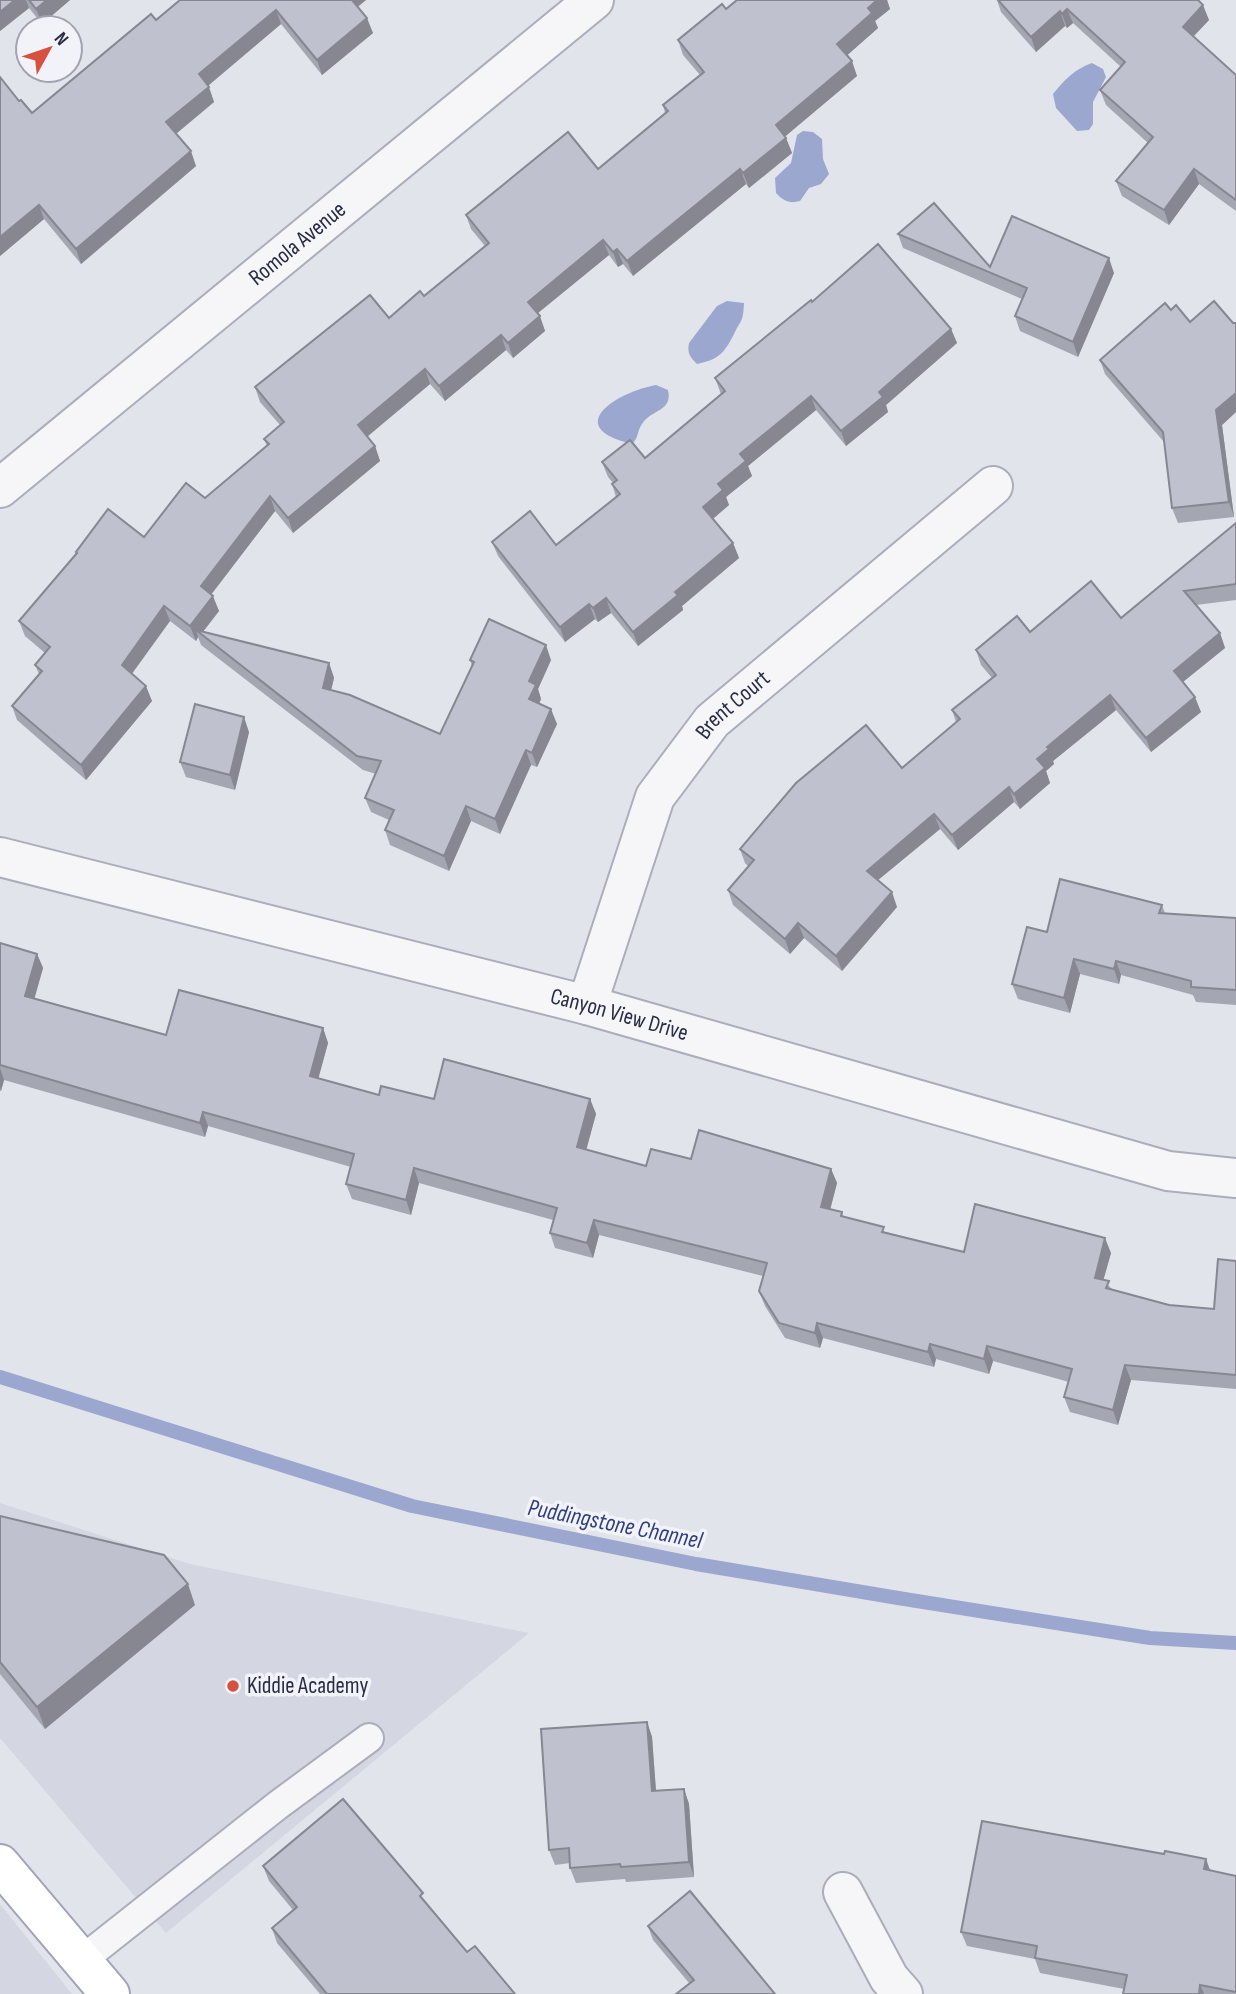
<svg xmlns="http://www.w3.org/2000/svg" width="1236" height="1994" font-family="'Sofia Sans Condensed',sans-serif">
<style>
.built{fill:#d4d6e1}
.water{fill:#9ba7ce}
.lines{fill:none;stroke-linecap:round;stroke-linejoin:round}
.stream{stroke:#9ba7ce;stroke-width:14}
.lane-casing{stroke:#aaadba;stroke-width:32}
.street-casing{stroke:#aaadba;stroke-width:42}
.primary-casing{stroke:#a1a4b8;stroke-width:42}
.lane{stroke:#f6f6f9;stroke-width:28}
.street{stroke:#f6f6f9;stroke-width:38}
.primary{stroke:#fff;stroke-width:38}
.wall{fill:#a4a6b2}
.shaded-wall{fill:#868791}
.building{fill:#bfc1cf;stroke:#868791;stroke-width:2}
.poi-dot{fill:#d75141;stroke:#f2f3f9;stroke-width:2.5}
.labels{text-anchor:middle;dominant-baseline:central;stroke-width:7;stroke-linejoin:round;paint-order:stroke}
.street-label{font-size:23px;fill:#292c45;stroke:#f2f3f9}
.poi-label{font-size:23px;fill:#292c45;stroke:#f2f3f9;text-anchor:start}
.water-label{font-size:24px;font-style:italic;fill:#303e7c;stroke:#f2f3f9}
</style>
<rect width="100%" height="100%" fill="#e2e4ec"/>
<g class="built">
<polygon points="0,1503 190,1564 529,1633 166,1933 0,1738"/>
<polygon points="0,1904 72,1994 0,1994"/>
</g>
<g class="water">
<path d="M1092 63 1103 69 1106 77 1093 102V124L1089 130 1077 131 1056 108 1053 94C1063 81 1076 68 1092 63Z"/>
<path d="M803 131 813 132 822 139 823 159 829 174 821 184 809 188 800 201C790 204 783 201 776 193L775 178 791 163 797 135Z"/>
<path d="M727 301 744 303C743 322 742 318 734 334 724 353 720 359 697 364 690 357 687 353 689 343L717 306Z"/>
<path d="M656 385 668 390C673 412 651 409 642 424 637 431 639 437 632 444 561 427 617 392 656 385Z"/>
</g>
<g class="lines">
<polyline class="stream" points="0,1377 412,1506 696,1564 898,1598 1150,1638 1236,1643"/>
<defs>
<polyline id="lane" points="82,1960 278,1805 369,1738"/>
<g id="street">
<path id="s1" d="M0 488 594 0"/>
<path id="s2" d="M0 857 587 1005 1168 1171 1236 1178"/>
<path id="s3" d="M587 1005 655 797 712 721 993 486"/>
<polyline points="843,1892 889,1978 903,1994"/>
</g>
<polyline id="primary" points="0,1864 110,1994"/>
</defs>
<use href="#lane" class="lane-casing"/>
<use href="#street" class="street-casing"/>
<use href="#primary" class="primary-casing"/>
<use href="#lane" class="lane"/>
<use href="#street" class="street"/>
<use href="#primary" class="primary"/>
</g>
<g class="wall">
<polygon points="0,0 70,0 42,24 29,8 0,31"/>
<polygon points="180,0 366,0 358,7 373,33 322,75 281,24 208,86 214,102 176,134 196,166 81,264 44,219 0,256 19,101 32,113 156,20"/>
<polygon points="737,0 887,0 890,9 875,21 878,28 847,55 857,76 785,136 792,153 749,188 746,184 633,276 623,264 618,267 609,255 538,313 545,331 513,358 506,350 445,401 430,384 367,437 375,446 380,461 293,533 275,511 211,595 219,611 203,632 329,663 334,678 331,690 440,734 472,666 470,660 551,660 538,689 541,699 539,704 557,724 537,767 531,765 500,834 471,821 449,871 390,845 385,830 389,820 371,812 365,798 376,774 363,770 201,645 198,637 196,641 170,621 132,674 152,701 86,780 17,720 12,706 39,674 35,665 45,653 25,636 19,621 76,554 76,552 144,537 205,498 267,446 264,439 280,425 260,402 255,387 389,318 424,296 485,246 471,229 466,215 598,169 665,113 663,105 700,75 683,55 678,40 726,9"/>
<polygon points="997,0 1198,0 1209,20 1193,37 1236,75 1236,211 1199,184 1169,225 1122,196 1116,181 1148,143 1106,105 1100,90 1121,67 1073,23 1067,28 1065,26 1036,52 1001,12"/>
<polygon points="898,234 990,267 1114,273 1078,357 1020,331 1015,316 1022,299 903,248"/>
<polygon points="812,302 951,329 957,343 886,405 888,412 846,446 816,410 748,466 752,476 726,497 729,505 713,519 733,543 739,558 682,606 683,610 638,646 611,613 598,622 595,619 565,642 498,556 492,542 556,545 616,497 612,484 613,483 608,477 602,462 645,458 721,394 715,378"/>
<polygon points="1171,310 1190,322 1236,323 1236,412 1222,425 1234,517 1178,523 1172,508 1164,442 1105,374 1100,360"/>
<polygon points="1236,523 1236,600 1196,605 1220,633 1225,648 1183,682 1201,712 1151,752 1116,710 1053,761 1054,764 1046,771 1050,783 1020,809 1014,802 958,850 940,829 878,880 897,907 842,971 804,938 790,954 733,905 728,890 748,866 745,863 740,849 902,768 956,722 952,710 992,678 981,665 976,650 1030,632 1121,618"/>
<polygon points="249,732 235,790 186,777 180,762"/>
<polygon points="1162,905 1165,913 1236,918 1236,1005 1196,1002 1193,995 1121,975 1119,984 1080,974 1070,1013 1018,999 1012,984 1047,932"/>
<polygon points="0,943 37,954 43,968 34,998 166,1035 323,1028 328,1043 318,1078 379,1095 434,1099 590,1099 596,1114 586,1149 646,1166 691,1159 831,1169 837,1183 830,1209 842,1212 843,1216 886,1232 964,1252 1111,1253 1103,1280 1112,1289 1169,1305 1214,1309 1236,1261 1236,1389 1131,1380 1118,1425 1070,1412 1064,1397 1069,1382 993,1361 989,1374 936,1359 934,1367 823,1338 820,1348 785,1338 765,1306 759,1291 763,1276 599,1235 593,1258 555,1248 550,1233 553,1220 419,1183 411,1215 352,1199 346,1184 351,1167 208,1126 205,1137 4,1080 1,1091 0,1091"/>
<polygon points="0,1516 195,1605 45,1729 0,1674"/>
<polygon points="647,1722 652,1737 656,1790 684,1789 689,1804 694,1877 626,1882 625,1879 576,1883 570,1868 570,1863 555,1865 549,1850"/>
<polygon points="1164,1854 1206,1859 1210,1870 1236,1876 1236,1994 1123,1994 1124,1989 1040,1973 1035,1959 967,1946 961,1932"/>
<polygon points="263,1866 427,1904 467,1952 515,1994 320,1994 277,1943 272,1928 293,1910 269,1881"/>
<polygon points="648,1926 775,1994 689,1983 653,1940"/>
</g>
<g class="shaded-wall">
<polygon points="15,0 26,0 29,8 0,31 0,12"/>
<polygon points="47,0 70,0 42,24 36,9"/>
<polygon points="350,0 366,0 353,10"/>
<polygon points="877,0 887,0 890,9 875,21 878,28 843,59 837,44 868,8"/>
<polygon points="1203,5 1209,20 1188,42 1183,27"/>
<polygon points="1067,9 1073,23 1067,28 1062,14"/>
<polygon points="276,10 281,24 204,89 199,74"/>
<polygon points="1060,11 1065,26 1036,52 1031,37"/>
<polygon points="367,18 373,33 322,75 317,60"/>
<polygon points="852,61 857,76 781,140 776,125"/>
<polygon points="209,87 214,102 172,137 166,122"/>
<polygon points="786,138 792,153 749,188 743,173"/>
<polygon points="191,151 196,166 81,264 76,249"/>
<polygon points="740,169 746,184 633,276 627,261"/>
<polygon points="1194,169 1199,184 1169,225 1164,210"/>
<polygon points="39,205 44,219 0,256 0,237"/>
<polygon points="603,240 609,255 533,317 528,302"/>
<polygon points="617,249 623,264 618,267 613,252"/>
<polygon points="1109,258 1114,273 1078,357 1073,342"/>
<polygon points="540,316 545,331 513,358 508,343"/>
<polygon points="951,329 957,343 886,405 888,412 846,446 841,431 879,392"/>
<polygon points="501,335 506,350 445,401 439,386"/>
<polygon points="425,369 430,384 363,440 358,425"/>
<polygon points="1236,393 1236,412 1222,425 1234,517 1229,502 1216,410"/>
<polygon points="811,396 816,410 748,466 752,476 726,497 729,505 709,522 703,507 718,484 740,454"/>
<polygon points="375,446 380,461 293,533 288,518"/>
<polygon points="270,496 275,511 206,601 201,586"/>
<polygon points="733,543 739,558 682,606 683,610 638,646 633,632 675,592"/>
<polygon points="213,596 219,611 201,634 196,630 198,637 196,641 190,626"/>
<polygon points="606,598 611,613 598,622 593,608"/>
<polygon points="589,604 595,619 565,642 560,627"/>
<polygon points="164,606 170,621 127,680 122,665"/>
<polygon points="1220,633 1225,648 1179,685 1174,671"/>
<polygon points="546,645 551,660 538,689 541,699 534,714 529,699 529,681"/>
<polygon points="329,663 334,678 328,703 323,688"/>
<polygon points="146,686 152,701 86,780 81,765"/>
<polygon points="1110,695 1116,710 1053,761 1054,764 1046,771 1050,783 1020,809 1014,794 1037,759 1047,747"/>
<polygon points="1195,697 1201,712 1151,752 1146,738"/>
<polygon points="551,709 557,724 537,767 532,753"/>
<polygon points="244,717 249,732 235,790 230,775"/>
<polygon points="526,750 531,765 500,834 495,819"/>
<polygon points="1009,787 1014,802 958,850 952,835"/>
<polygon points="466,806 471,821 449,871 444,856"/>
<polygon points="934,814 940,829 872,885 867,871"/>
<polygon points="892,892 897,907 842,971 836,956"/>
<polygon points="798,923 804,938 790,954 785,939"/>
<polygon points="37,954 43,968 31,1011 25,996"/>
<polygon points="1074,959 1080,974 1070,1013 1064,998"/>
<polygon points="1116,961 1121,975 1119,984 1114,969"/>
<polygon points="323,1028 328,1043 315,1091 310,1076"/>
<polygon points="0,1068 4,1080 1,1091 0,1087"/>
<polygon points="590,1099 596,1114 583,1162 577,1147"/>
<polygon points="203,1112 208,1126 205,1137 200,1123"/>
<polygon points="414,1168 419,1183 411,1215 406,1200"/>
<polygon points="831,1169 837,1183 827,1222 821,1207"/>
<polygon points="594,1220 599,1235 593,1258 587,1243"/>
<polygon points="1105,1238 1111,1253 1100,1292 1095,1278"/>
<polygon points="817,1323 823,1338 820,1348 815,1333"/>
<polygon points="930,1344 936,1359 934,1367 928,1352"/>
<polygon points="987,1346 993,1361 989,1374 984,1359"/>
<polygon points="1125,1365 1131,1380 1118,1425 1113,1410"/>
<polygon points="188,1584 195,1605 45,1729 37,1707"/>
<polygon points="647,1722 652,1737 657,1806 652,1791"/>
<polygon points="684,1789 689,1804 694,1877 689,1862"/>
<polygon points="1206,1859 1211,1874 1204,1869"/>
<polygon points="1200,1985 1204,1994 1199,1994"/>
</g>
<g class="building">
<polygon points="0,0 15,0 0,12"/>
<polygon points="29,0 47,0 36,9"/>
<polygon points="180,0 352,0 367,18 317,60 276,10 199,74 209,87 166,122 191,151 76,249 39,205 0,237 0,77 19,101 21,100 32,113 151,14 156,20"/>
<polygon points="737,0 877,0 868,8 872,13 837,44 852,61 776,125 786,138 743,173 740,169 627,261 617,249 613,252 603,240 528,302 540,316 508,343 501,335 439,386 425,369 358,425 375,446 288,518 270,496 201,586 213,596 190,626 164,606 122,665 146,686 81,765 12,706 42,671 35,665 50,647 19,621 77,553 76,552 108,509 144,537 186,483 205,498 269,444 264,439 284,422 255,387 370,295 389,318 420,291 424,296 489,243 466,215 568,132 598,169 668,111 663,105 704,72 678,40 722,4 726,9"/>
<polygon points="998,0 1198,0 1203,5 1183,27 1236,75 1236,200 1194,169 1164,210 1116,181 1153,137 1100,90 1125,62 1067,9 1062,14 1060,11 1031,37"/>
<polygon points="934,203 990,267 1012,216 1109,258 1073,342 1015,316 1027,288 898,234"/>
<polygon points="878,244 951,329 879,392 883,397 841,431 811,396 740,454 746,461 718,484 723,490 703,507 733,543 675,592 678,595 633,632 606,598 593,608 589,604 560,627 492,542 530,511 556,545 620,494 612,484 617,480 602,462 630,440 645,458 725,391 715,378 811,300 812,302"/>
<polygon points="1214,301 1233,323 1236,323 1236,393 1216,410 1229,502 1172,508 1163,432 1100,360 1165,303 1171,310 1176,305 1190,322"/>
<polygon points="1236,523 1236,584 1184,591 1220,633 1174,671 1195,697 1146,738 1110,695 1047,747 1049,749 1037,759 1045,768 1014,794 1009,787 952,835 934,814 867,871 892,892 836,956 798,923 785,939 728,890 754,860 740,849 796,783 866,725 902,768 960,719 952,710 996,675 976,650 1017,616 1030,632 1091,581 1121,618"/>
<polygon points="489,619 546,645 529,681 536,685 529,699 551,709 532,753 526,750 495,819 466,806 444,856 385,830 394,810 365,798 381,761 357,756 196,630 329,663 323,688 350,695 440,734 474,662 470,660"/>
<polygon points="195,704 244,717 230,775 180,762"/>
<polygon points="1060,879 1162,905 1159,913 1236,918 1236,990 1191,987 1191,981 1116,961 1114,969 1074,959 1064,998 1012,984 1027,927 1047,932"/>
<polygon points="0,943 37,954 25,996 166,1035 179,990 323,1028 310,1076 379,1095 381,1086 434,1099 444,1059 590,1099 577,1147 646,1166 651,1149 691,1159 699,1130 831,1169 821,1207 842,1212 841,1216 884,1227 882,1232 964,1252 975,1204 1105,1238 1095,1278 1109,1281 1106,1288 1169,1305 1214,1309 1218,1259 1236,1261 1236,1375 1125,1365 1113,1410 1064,1397 1072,1369 987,1346 984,1359 930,1344 928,1352 817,1323 815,1333 779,1323 759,1291 767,1263 594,1220 587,1243 550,1233 557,1208 414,1168 406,1200 346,1184 354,1154 203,1112 200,1123 0,1065"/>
<polygon points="0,1516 164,1555 188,1584 37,1707 0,1662"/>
<polygon points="647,1722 652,1791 684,1789 689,1862 621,1867 620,1864 570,1868 569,1848 549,1850 541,1729"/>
<polygon points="343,1799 423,1893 420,1896 467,1952 475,1946 515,1994 327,1994 272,1928 297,1907 263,1866"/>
<polygon points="982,1821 1164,1854 1165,1851 1206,1859 1204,1869 1236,1876 1236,1992 1200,1985 1199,1994 1123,1994 1127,1975 1035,1958 1037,1946 961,1932"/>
<polygon points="690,1891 775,1994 676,1994 694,1980 648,1926"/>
</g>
<circle class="poi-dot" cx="233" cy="1686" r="7"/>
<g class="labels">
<g class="street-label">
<text stroke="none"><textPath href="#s1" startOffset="385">Romola Avenue</textPath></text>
<text stroke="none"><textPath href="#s3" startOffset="340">Brent Court</textPath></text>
<text stroke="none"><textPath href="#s2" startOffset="639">Canyon View Drive</textPath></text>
</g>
<g class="poi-label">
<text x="247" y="1686">Kiddie Academy</text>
</g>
<g class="water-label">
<text transform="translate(615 1524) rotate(11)">Puddingstone Channel</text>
</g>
</g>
<g transform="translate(49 49) rotate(50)"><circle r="33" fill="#f2f3f9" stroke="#a2a3b1" stroke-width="2"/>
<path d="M0-5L12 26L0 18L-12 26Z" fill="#d75141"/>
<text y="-10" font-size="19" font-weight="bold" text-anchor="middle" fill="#292c45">N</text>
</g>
</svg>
